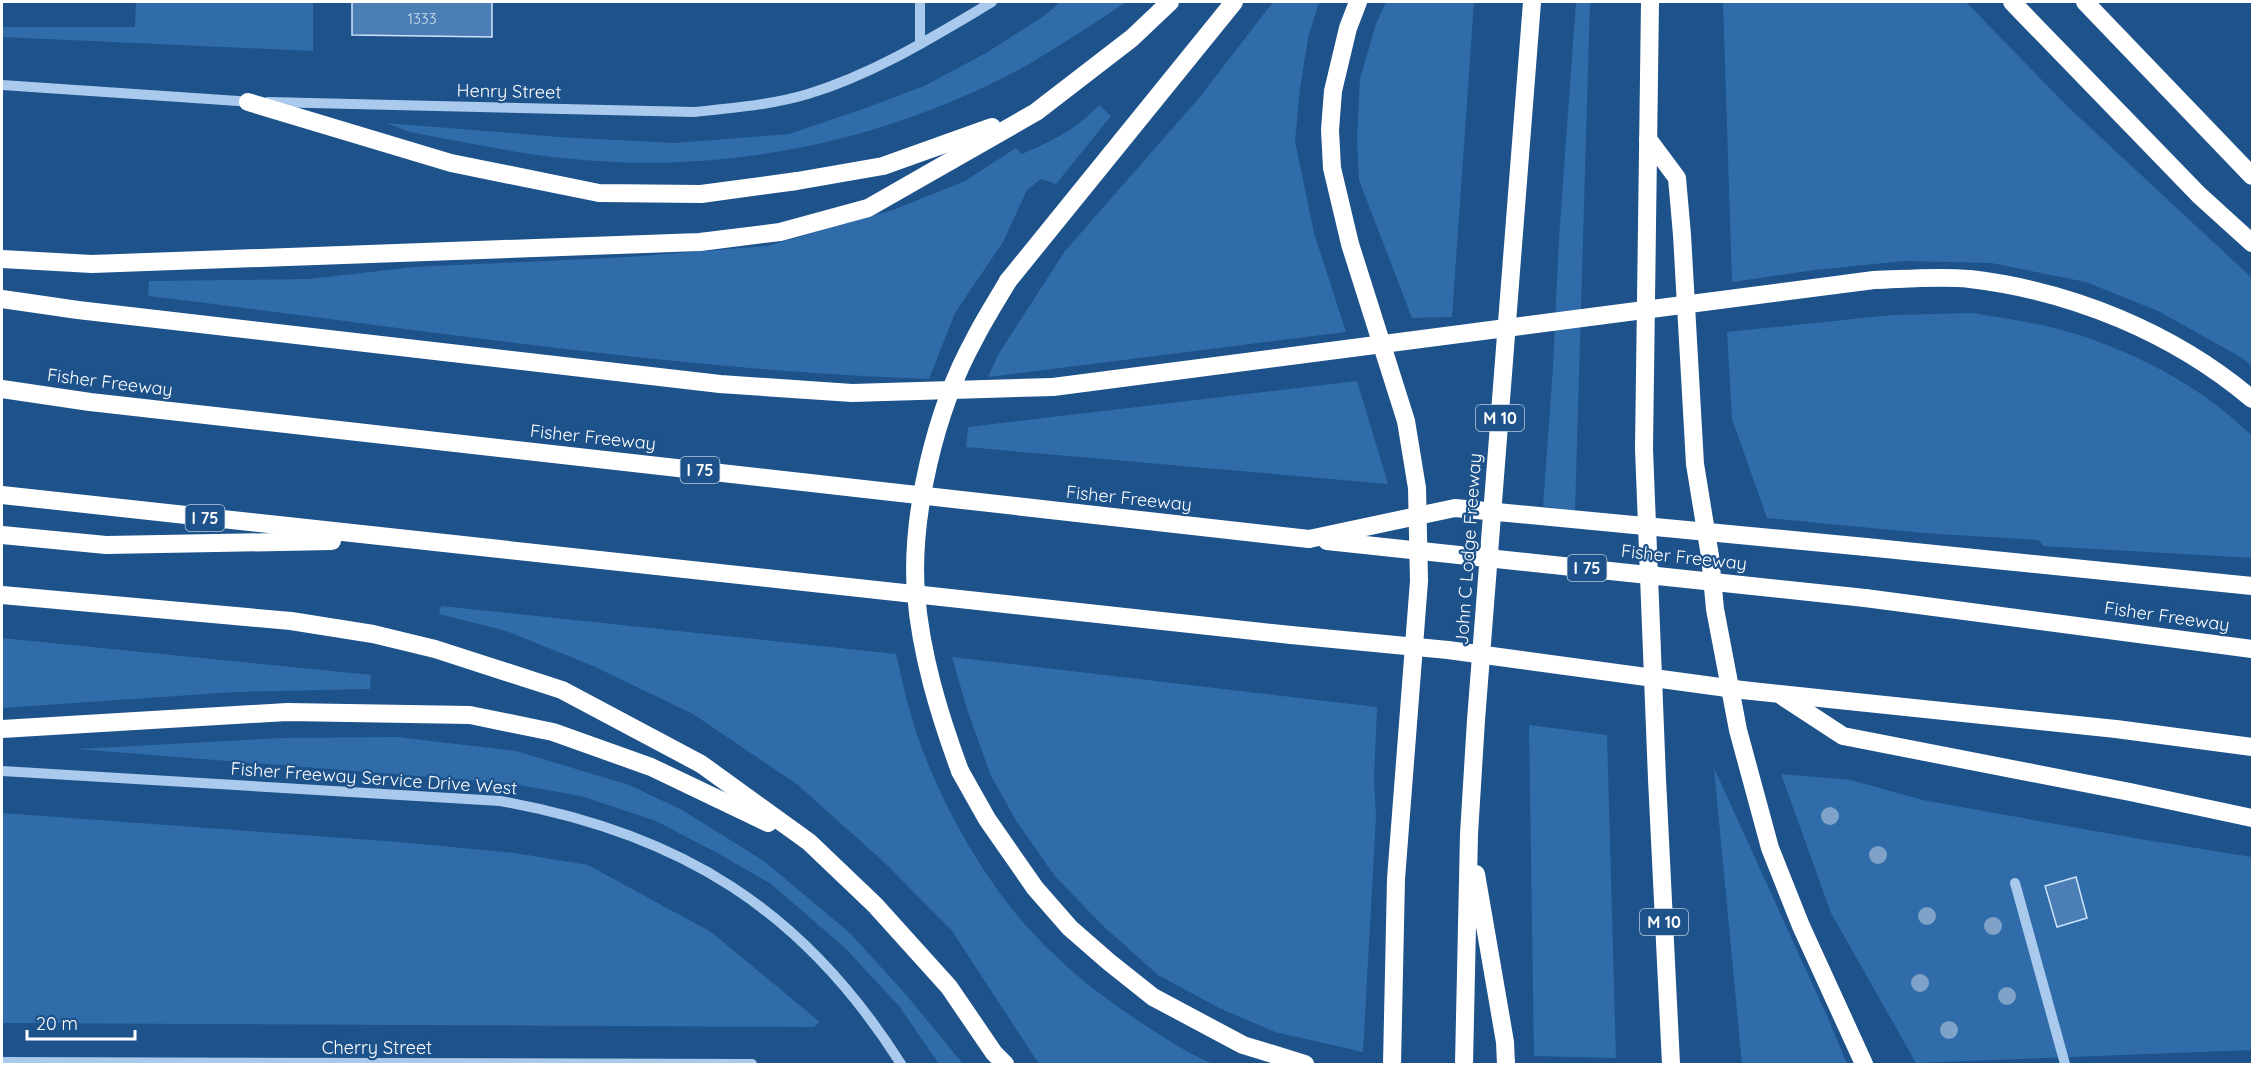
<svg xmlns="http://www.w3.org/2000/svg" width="2254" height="1066" font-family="Quicksand,sans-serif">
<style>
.green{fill:#306ca9}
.building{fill:#4a7eb5;stroke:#cee3f9;stroke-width:1.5}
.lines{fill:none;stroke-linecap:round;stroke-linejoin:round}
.minor{stroke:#a9caec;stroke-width:10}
.highway{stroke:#fff;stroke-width:18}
.highway-bridge{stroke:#fff;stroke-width:18}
.tree{fill:#7ea2c8}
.labels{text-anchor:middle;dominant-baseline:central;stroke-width:4.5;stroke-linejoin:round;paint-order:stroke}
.number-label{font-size:15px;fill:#d2dfec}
.shield{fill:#1d528b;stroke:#bbcbdc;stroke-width:1.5}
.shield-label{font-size:16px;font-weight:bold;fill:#fff}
.street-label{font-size:18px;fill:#fff;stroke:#1d528b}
</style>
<rect width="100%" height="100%" fill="#1d528b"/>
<g class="green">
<polygon points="136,2 313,2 313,51 2,37 2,27 135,27"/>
<path d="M1060 2H1127C1086 28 1046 56 1003 78 867 146 714 175 562 158 511 153 460 141 410 132L386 123 559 137 674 143 789 134 866 108 924 86 986 53 1044 16Z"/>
<polygon points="1273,2 1319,2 1308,38 1300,89 1295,141 1314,233 1346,332 988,377 998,355 1065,251 1199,98"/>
<polygon points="1386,2 1474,2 1452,317 1412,318 1359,180 1357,139 1360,79 1376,24"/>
<polygon points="1576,2 1590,2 1575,511 1543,506 1553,367 1559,238"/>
<polygon points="1723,2 1966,2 2068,107 2252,278 2252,367 2244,359 2158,311 2086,282 1991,263 1904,261 1815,270 1732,282"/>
<path d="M1099 105 1111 116 1056 184 1041 179 1027 190 1003 242 955 313 929 379C667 370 408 327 148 296L149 281 309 279 414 267 629 257 767 246 893 210 965 181 1016 148 1022 154C1052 141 1077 129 1099 105Z"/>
<path d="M1972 313C2011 319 2051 325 2088 338 2148 359 2207 391 2252 436V558L2043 546 2039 540 1923 533 1767 518 1732 419 1727 332 1892 315Z"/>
<polygon points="1357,381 1388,484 966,447 968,427"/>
<path d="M441 606 896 654C903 685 910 716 921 746 949 821 999 906 1059 959 1085 984 1116 1006 1146 1026 1168 1040 1189 1054 1213 1064H1039L952 931 886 864 798 785 693 714 593 666 506 631 439 614Z"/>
<polygon points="2,638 371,675 370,689 235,692 2,708"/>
<polygon points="952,657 1377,707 1374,779 1376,817 1363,1052 1275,1032 1219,1008 1158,975 1101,924 1054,875 1017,822 991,776 967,709"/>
<polygon points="1529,725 1607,735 1616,1058 1534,1056"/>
<polygon points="397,737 516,751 629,785 682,810 764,861 851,934 908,997 963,1064 939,1064 899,1006 844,947 771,884 719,854 656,821 581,796 507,783 76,749 282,738"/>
<polygon points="1714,768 1827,1016 1847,1064 1742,1064"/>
<polygon points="1781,774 1851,780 1923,800 2134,838 2252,857 2252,1050 1916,1063 1831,913"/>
<polygon points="2,813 399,842 515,853 588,865 711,932 820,1022 814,1027 2,1023"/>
</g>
<g class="building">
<polygon points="352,2 492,2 492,37 352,35"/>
<polygon points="2076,877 2087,918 2057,927 2045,886"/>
</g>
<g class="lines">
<g class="minor">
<polyline points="920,44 920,2"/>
<polyline points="2,85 253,102"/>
<path d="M268 102 694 112C732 108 771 105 808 94 874 74 933 37 992 2"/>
<path d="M2 771 500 801C680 833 803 909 901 1064"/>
<polyline points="2015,883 2065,1064"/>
<polyline points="2,1062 752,1064"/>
</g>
<g class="highway">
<polyline points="1358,2 1348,28 1333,91 1330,130 1332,168 1350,244 1406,421 1417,488 1419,581 1396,879 1392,1064"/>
<polyline points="1650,2 1644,449 1657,779 1671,1064"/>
<polyline points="2012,2 2199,195 2252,243"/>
<polyline points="2085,2 2252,176"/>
<polyline points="248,102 451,163 599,193 701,194 797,181 883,166 992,127"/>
<polyline points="1648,139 1677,178 1682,235 1695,464 1710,556 1715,609 1738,730 1770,848 1801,926 1864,1064"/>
<polyline points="2,259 92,264 700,242 780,232 868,208 1036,112 1132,38 1170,2"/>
<polyline points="1008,281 1234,2"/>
<polyline points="2,299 78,310 720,384 852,393 1053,387"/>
<polyline points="2,389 90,402 1309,539"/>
<polyline points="2,495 1291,635"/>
<polyline points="2,535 106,545 332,541"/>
<polyline points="1866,547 2252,586"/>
<polyline points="2,595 291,621 373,634 435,649 562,690 701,764 809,842 875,905 949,987 994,1053 1005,1064"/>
<polyline points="1865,598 2252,649"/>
<polyline points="1742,690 2116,729 2252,747"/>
<polyline points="1782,696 1843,736 2130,792 2252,818"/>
<polyline points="2,729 287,712 470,715 553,732 651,767 768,823"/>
<polyline points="960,771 987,819 1035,888 1070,928 1109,962 1153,997 1243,1045 1305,1064"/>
<polyline points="1476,874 1505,1042 1506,1064"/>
<polyline points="1464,1064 1469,834 1476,720 1532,2"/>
</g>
<g class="highway-bridge">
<path d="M1053 387 1874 280C1906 279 1938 276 1970 279 2072 291 2174 333 2252 399"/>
<polyline points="1309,539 1455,508 1866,547"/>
<polyline points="1327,541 1865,598"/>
<polyline points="1291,635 1448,650 1742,690"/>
<path d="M960 771C939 714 921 655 916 594 910 515 936 409 974 340 984 320 997 300 1008 281"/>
</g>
</g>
<g class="tree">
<circle cx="1830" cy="816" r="9"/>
<circle cx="1878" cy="855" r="9"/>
<circle cx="1927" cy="916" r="9"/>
<circle cx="1993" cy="926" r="9"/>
<circle cx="1920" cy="983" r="9"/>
<circle cx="2007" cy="996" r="9"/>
<circle cx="1949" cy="1030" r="9"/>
</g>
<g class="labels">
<g class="number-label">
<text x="422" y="18">1333</text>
</g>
<g class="shield">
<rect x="1476" y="405" width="48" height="26" rx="4.5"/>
<rect x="680.5" y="457" width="39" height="26" rx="4.5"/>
<rect x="185.5" y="505" width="39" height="26" rx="4.5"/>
<rect x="1567.5" y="555" width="39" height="26" rx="4.5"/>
<rect x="1640" y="909" width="48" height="26" rx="4.5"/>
</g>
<g class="shield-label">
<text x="1500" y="418">M 10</text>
<text x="700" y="470">I 75</text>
<text x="205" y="518">I 75</text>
<text x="1587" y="568">I 75</text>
<text x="1664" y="922">M 10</text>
</g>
<g class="street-label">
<text transform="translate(509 91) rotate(1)">Henry Street</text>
<text transform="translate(110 382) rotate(7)">Fisher Freeway</text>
<text transform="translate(593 437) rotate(6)">Fisher Freeway</text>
<text transform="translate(1129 498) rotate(6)">Fisher Freeway</text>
<text transform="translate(1468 549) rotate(-86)">John C Lodge Freeway</text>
<text transform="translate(1684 557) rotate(6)">Fisher Freeway</text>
<text transform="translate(2167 616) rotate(8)">Fisher Freeway</text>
<text transform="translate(374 778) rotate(4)">Fisher Freeway Service Drive West</text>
<text x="377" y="1047">Cherry Street</text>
</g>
</g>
<rect width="2254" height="1066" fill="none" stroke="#ffffff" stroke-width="6"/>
<path d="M27 1030v9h108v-9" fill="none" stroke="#ffffff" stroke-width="3"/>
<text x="36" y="1030" font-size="18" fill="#ffffff" stroke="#1d528b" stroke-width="4.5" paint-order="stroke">20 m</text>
</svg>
